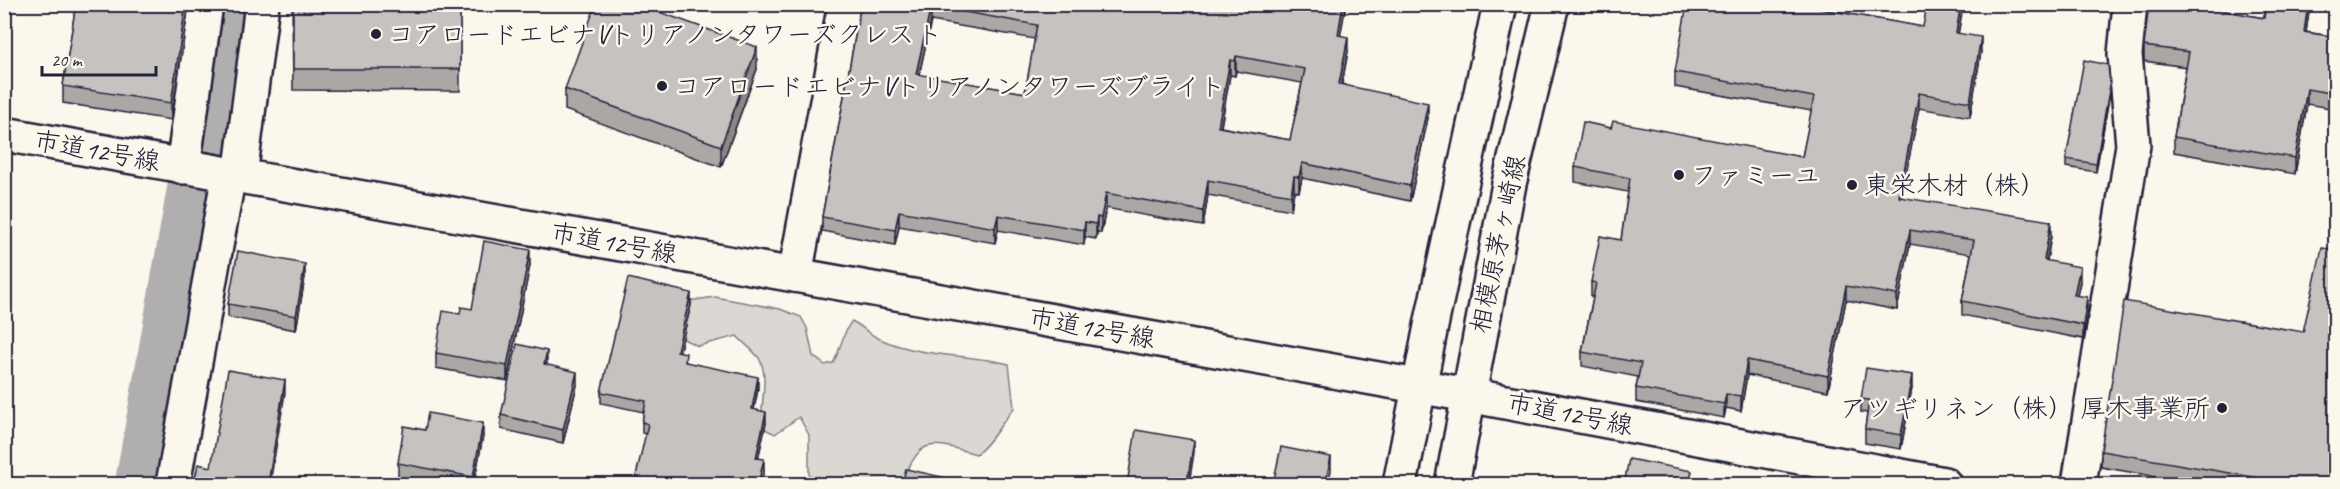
<svg xmlns="http://www.w3.org/2000/svg" width="2340" height="489" font-family="Caveat,'Klee One',sans-serif">
<style>
.green{fill:#dbd8d3;stroke:#7e7d87;stroke-width:1.5}
.lines{fill:none;stroke-linecap:round;stroke-linejoin:round}
.river{stroke:#b1aeb0;stroke-width:68}
.street-casing{stroke:#22223b;stroke-width:38}
.secondary-casing{stroke:#22223b;stroke-width:38}
.primary-casing{stroke:#22223b;stroke-width:38}
.street{stroke:#fbf7ec;stroke-width:33}
.secondary{stroke:#fbf7ec;stroke-width:33}
.primary{stroke:#fbf7ec;stroke-width:33}
.wall{fill:#aaa7a5;stroke:#22223b;stroke-width:1.5;fill-rule:evenodd}
.shaded-wall{fill:#8b8886;stroke:#22223b;stroke-width:1.5}
.building{fill:#c6c2c0;stroke:#22223b;stroke-width:1.5;fill-rule:evenodd}
.poi-dot{fill:#22223b;stroke:#fbf7ec;stroke-width:2}
.labels{text-anchor:middle;dominant-baseline:central;stroke-width:5;stroke-linejoin:round;paint-order:stroke}
.poi-label{font-size:26px;fill:#22223b;stroke:#fbf7ec;text-anchor:start}
.street-label{font-size:26px;fill:#22223b;stroke:#fbf7ec}
</style>
<rect width="100%" height="100%" fill="#fbf7ec"/>
<filter id="ink" filterUnits="userSpaceOnUse"><feTurbulence type="fractalNoise" baseFrequency=".0167" numOctaves="2"/><feDisplacementMap in="SourceGraphic" scale="12" xChannelSelector="R" yChannelSelector="G"/><feConvolveMatrix kernelMatrix="1 2 1 2 8 2 1 2 1" color-interpolation-filters="sRGB"/></filter>
<g filter="url(#ink)">
<path class="green" d="M715 297 780 309 801 317 807 328 813 356 825 365 833 363C841 350 843 330 852 321 862 326 870 335 880 339 920 357 966 354 1009 364L1014 408C1002 422 989 446 976 454 928 441 922 436 901 484H818L809 474V435L799 417 775 434 763 428C758 407 770 381 760 360 756 352 743 343 737 336L698 346 677 336 688 301Z"/>
<g class="lines">
<polyline class="river" points="149,484 234,4"/>
<defs>
<g id="street">
<polyline points="183,167 206,4"/>
<polyline points="240,176 262,4"/>
<polyline points="795,275 845,4"/>
<polyline points="173,484 229,174"/>
<polyline points="2079,484 2133,145 2125,54 2130,4"/>
</g>
<polyline id="secondary" points="4,134 1468,395 1944,484"/>
<g id="primary">
<polyline points="1400,484 1432,321 1500,4"/>
<polyline points="1452,484 1509,184 1552,4"/>
</g>
</defs>
<use href="#street" class="street-casing"/>
<use href="#secondary" class="secondary-casing"/>
<use href="#primary" class="primary-casing"/>
<use href="#street" class="street"/>
<use href="#secondary" class="secondary"/>
<use href="#primary" class="primary"/>
</g>
<g class="wall">
<polygon points="76,4 189,4 171,120 63,103 63,86"/>
<polygon points="292,4 460,4 460,91 293,90"/>
<path d="M861 4H1346L1340 35 1348 51 1342 84 1428 118 1410 201 1302 178 1299 192 1294 191 1291 210 1208 195 1203 226 1106 208 1101 233 1097 232 1096 239 1085 237 1084 245 998 230 995 243 899 226 895 245 822 231V217ZM931 21 1035 39 1025 93 919 75ZM1236 71 1302 83 1290 140 1221 127 1230 75 1235 76Z"/>
<polygon points="1963,4 1958,33 1981,52 1970,117 1919,108 1901,197 2051,236 2047,261 2080,282 2077,295 2087,312 2083,339 1962,315 1962,301 1971,254 1910,244 1897,310 1846,300 1828,391 1747,375 1741,411 1726,408 1724,418 1636,402 1636,388 1638,377 1582,366 1582,352 1593,297 1591,297 1591,282 1621,240 1628,192 1575,182 1575,167 1611,128 1802,157 1812,111 1675,87 1675,72 1822,9 1923,27"/>
<polygon points="2201,4 2201,7 2264,18 2266,4 2310,4 2306,32 2336,37 2336,109 2307,104 2295,174 2174,152 2174,137 2186,67 2144,61 2144,46"/>
<polygon points="757,69 721,167 565,110 565,89"/>
<polygon points="2110,92 2096,172 2066,167 2066,159"/>
<polygon points="530,265 507,381 436,368 436,353 460,314 472,309"/>
<polygon points="305,277 296,330 228,317 228,304"/>
<polygon points="691,305 679,352 686,362 758,389 754,409 766,423 758,458 764,471 642,433 642,422 644,412 601,403 601,392"/>
<polygon points="2303,332 2336,484 2199,484 2101,467 2101,451"/>
<polygon points="547,365 577,385 563,443 501,429 501,415"/>
<polygon points="1912,388 1901,449 1865,443 1865,429 1867,413 1861,412 1861,399"/>
<polygon points="425,430 483,436 474,484 442,484 398,477 398,463"/>
</g>
<g class="shaded-wall">
<polygon points="186,4 189,4 171,120 171,103"/>
<polygon points="1343,4 1346,4 1338,49 1338,35"/>
<polygon points="1961,4 1963,4 1963,7 1956,47 1956,33"/>
<polygon points="2308,4 2310,4 2304,47 2304,32"/>
<polygon points="931,6 931,21 916,89 916,74"/>
<polygon points="1348,37 1348,51 1339,99 1339,84"/>
<polygon points="1981,37 1981,52 1970,117 1970,102"/>
<polygon points="757,47 757,69 721,167 721,146"/>
<polygon points="1236,56 1236,71 1235,76 1235,61"/>
<polygon points="1230,60 1230,75 1218,142 1218,127"/>
<polygon points="2110,85 2110,92 2096,172 2096,164"/>
<polygon points="2307,89 2307,104 2295,174 2295,158"/>
<polygon points="1919,93 1919,108 1899,211 1899,197"/>
<polygon points="1428,103 1428,118 1410,201 1410,186"/>
<polygon points="1302,163 1302,178 1299,192 1299,177"/>
<polygon points="1294,176 1294,191 1291,210 1291,195"/>
<polygon points="1208,180 1208,195 1203,226 1203,211"/>
<polygon points="1106,193 1106,208 1101,233 1101,218"/>
<polygon points="899,211 899,226 895,245 895,230"/>
<polygon points="998,215 998,230 995,243 995,228"/>
<polygon points="1097,217 1097,232 1096,239 1096,224"/>
<polygon points="2051,221 2051,236 2044,275 2044,260"/>
<polygon points="1085,222 1085,237 1084,245 1084,230"/>
<polygon points="1910,230 1910,244 1897,310 1897,295"/>
<polygon points="530,250 530,265 507,381 507,366"/>
<polygon points="305,264 305,277 296,330 296,316"/>
<polygon points="2080,267 2080,282 2074,309 2074,295"/>
<polygon points="1846,286 1846,300 1828,391 1828,376"/>
<polygon points="691,293 691,305 677,362 677,351"/>
<polygon points="2087,297 2087,312 2083,339 2083,325"/>
<polygon points="547,351 547,364 544,364"/>
<polygon points="1747,360 1747,375 1741,411 1741,396"/>
<polygon points="577,372 577,385 563,443 563,430"/>
<polygon points="1912,375 1912,388 1901,449 1901,435"/>
<polygon points="758,377 758,389 752,420 752,409"/>
<polygon points="285,380 285,393 270,484 268,484"/>
<polygon points="1726,394 1726,408 1724,418 1724,404"/>
<polygon points="766,412 766,423 756,469 756,458"/>
<polygon points="483,423 483,436 474,484 473,484 473,477"/>
<polygon points="1194,440 1194,453 1189,484 1187,484"/>
<polygon points="1331,457 1331,471 1328,484 1325,484"/>
<polygon points="764,459 764,471 761,484 758,484"/>
</g>
<g class="building">
<polygon points="76,4 186,4 171,103 63,86"/>
<rect x="293" y="4" width="167" height="65"/>
<polygon points="596,4 637,4 757,47 721,146 565,89"/>
<path d="M861 4H1343L1338 35 1348 37 1339 84 1428 103 1410 186 1302 163 1299 177 1294 176 1291 195 1208 180 1203 211 1106 193 1101 218 1097 217 1096 224 1085 222 1084 230 998 215 995 228 899 211 895 230 822 217ZM931 6 1037 25 1025 93 916 74ZM1236 56 1305 69 1290 140 1218 127 1230 60 1235 61Z"/>
<polygon points="1687,4 1821,4 1820,9 1923,27 1927,4 1961,4 1956,33 1981,37 1970,102 1919,93 1899,197 2051,221 2044,260 2080,267 2074,295 2087,297 2083,325 1962,301 1974,240 1910,230 1897,295 1846,286 1828,376 1747,360 1741,396 1726,394 1724,404 1636,388 1641,363 1582,352 1596,283 1591,282 1600,236 1621,240 1630,178 1575,167 1583,122 1611,128 1613,121 1802,157 1814,97 1675,72"/>
<polygon points="2149,4 2199,4 2199,6 2264,18 2266,4 2308,4 2304,32 2336,37 2336,94 2307,89 2295,158 2174,137 2189,52 2144,46"/>
<polygon points="2084,60 2108,65 2110,85 2096,164 2066,159"/>
<polygon points="484,241 530,250 507,366 436,353 443,311 460,314 461,307 472,309"/>
<polygon points="2322,248 2336,250 2336,484 2294,484 2101,451 2124,301 2303,332"/>
<polygon points="238,251 305,264 296,316 228,304"/>
<polygon points="628,278 691,293 677,351 686,353 685,362 758,377 752,409 766,412 756,458 764,459 758,484 634,484 648,424 642,422 646,401 601,392"/>
<polygon points="517,344 547,351 544,364 577,372 563,430 501,415"/>
<polygon points="1866,368 1912,375 1901,435 1865,429 1869,400 1861,399"/>
<polygon points="228,370 285,380 268,484 194,484 198,464 211,467"/>
<polygon points="428,413 483,423 473,477 398,463 404,426 425,430"/>
<polygon points="1136,430 1194,440 1187,483 1197,484 1127,484"/>
<polygon points="1281,447 1331,457 1325,484 1273,484"/>
<polygon points="1629,459 1692,471 1689,484 1624,484"/>
<polygon points="906,469 951,479 950,484 902,484"/>
<polygon points="587,481 601,484 586,484"/>
</g>
</g>
<g class="poi-dot">
<circle cx="376" cy="34" r="6"/>
<circle cx="662" cy="86" r="6"/>
<circle cx="1679" cy="175" r="6"/>
<circle cx="1852" cy="185" r="6"/>
<circle cx="2222" cy="408" r="6"/>
</g>
<g class="labels">
<g class="poi-label">
<text x="388" y="34">コアロードエビナVトリアノンタワーズクレスト</text>
<text x="674" y="86">コアロードエビナVトリアノンタワーズブライト</text>
<text x="1691" y="175">ファミーユ</text>
<text x="1864" y="185">東栄木材（株）</text>
<text x="2210" y="408" text-anchor="end">アツギリネン（株） 厚木事業所</text>
</g>
<g class="street-label">
<text transform="translate(97 151) rotate(10)">市道12号線</text>
<text transform="translate(614 243) rotate(10)">市道12号線</text>
<text transform="translate(1498 244) rotate(-78)">相模原茅ヶ崎線</text>
<text transform="translate(1092 328) rotate(10)">市道12号線</text>
<text transform="translate(1570 414) rotate(11)">市道12号線</text>
</g>
</g>
<rect width="2340" height="489" fill="none" stroke="#fbf7ec" stroke-width="24"/>
<rect x="12" y="12" width="2316" height="465" fill="none" stroke="#22223b" stroke-width="2" filter="url(#ink)"/>
<path d="M42 66v9h114v-9" fill="none" stroke="#22223b" stroke-width="3"/>
<text x="51" y="66" font-size="18" fill="#22223b" stroke="#fbf7ec" stroke-width="4.5" paint-order="stroke">20 m</text>
</svg>
